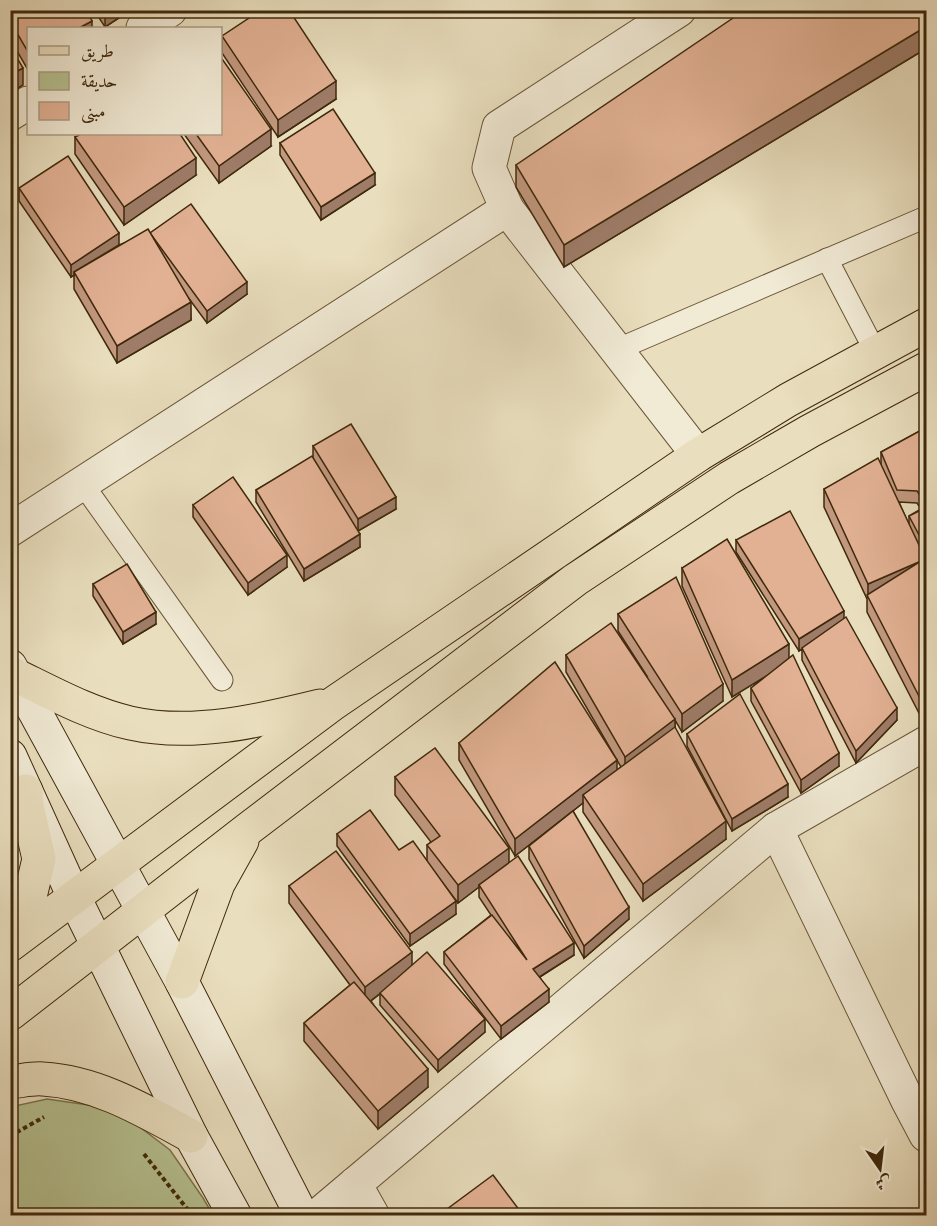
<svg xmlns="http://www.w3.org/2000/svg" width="937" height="1226" font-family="'EB Garamond',Amiri,serif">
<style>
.green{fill:#b6c191;stroke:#7a754e;stroke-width:1.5}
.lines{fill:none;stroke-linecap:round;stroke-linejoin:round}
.lane-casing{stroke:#6a5638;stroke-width:23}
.street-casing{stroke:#6a5638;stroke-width:35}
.secondary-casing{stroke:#3f290b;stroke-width:35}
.primary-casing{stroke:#3f290b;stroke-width:35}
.path{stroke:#3f290b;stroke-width:4;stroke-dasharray:4.5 3;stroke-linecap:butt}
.lane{stroke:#f1ead5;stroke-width:21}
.street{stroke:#f1ead5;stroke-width:33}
.secondary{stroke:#f1ead5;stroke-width:33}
.primary{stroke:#e9debe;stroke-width:33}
.wall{fill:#c2987f;stroke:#3f290b;stroke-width:1.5;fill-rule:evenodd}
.shaded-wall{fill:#9e7c68;stroke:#3f290b;stroke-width:1.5}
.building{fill:#e2b194;stroke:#3f290b;stroke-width:1.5}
</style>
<rect width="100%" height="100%" fill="#e9debe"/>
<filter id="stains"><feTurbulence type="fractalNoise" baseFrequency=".00333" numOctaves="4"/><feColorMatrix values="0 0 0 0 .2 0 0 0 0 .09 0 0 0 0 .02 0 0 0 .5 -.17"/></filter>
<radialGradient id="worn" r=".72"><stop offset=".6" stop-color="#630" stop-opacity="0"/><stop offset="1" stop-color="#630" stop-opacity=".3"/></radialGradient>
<polygon class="green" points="47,1099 116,1109 170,1150 203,1198 213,1215 11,1215 10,1107"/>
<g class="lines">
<defs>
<g id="lane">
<polyline points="827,259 875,351"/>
<polyline points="616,350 926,217"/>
<polyline points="82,483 222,680"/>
</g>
<g id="street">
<polyline points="143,28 170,10"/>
<polyline points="10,114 28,103"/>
<polyline points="507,209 698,455"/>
<polyline points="10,530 507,209 489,168 499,127 679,10"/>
<polyline points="776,829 908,1101 926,1135"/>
<polyline points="355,1184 373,1216"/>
<polyline points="317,1216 776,829 926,743"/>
</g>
<g id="secondary">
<polyline points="10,666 182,982 302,1216"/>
<polyline points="10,756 74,897 191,1136 235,1216"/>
</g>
<g id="primary">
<path d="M15 675C52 693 90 714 130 723 192 737 259 721 320 706"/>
<polyline points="10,941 29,901 39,859 27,806 26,791"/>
<polyline points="10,945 334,703 698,455 788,400 926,325"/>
<polyline points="182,982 218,884 242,841"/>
<polyline points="10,1014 248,829 575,580 729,478 810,431 926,369"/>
<path d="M10 1082C21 1081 33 1078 43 1079 97 1082 145 1111 191 1136"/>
</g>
</defs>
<use href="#lane" class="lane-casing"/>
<use href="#street" class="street-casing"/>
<use href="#secondary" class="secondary-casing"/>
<use href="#primary" class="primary-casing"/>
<g class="path">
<polyline points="10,1136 44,1117"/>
<polyline points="144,1154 188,1210"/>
</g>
<use href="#lane" class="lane"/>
<use href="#street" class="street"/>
<use href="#secondary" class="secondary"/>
<use href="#primary" class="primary"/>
</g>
<g class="wall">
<polygon points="10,10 92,28 28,28 28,70 10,39"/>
<polygon points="94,10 131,10 105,27"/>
<polygon points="927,10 927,48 564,267 516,187 516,165"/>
<polygon points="222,36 336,99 278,137 222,53"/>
<polygon points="184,134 220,134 271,146 219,183"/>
<polygon points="75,137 196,175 124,225 75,154"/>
<polygon points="280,143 375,185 321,220 280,155"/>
<polygon points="19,188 119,245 150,233 247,294 207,323 190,300 191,320 117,363 74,289 74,275 71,277 19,201"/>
<path d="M927 427V714L921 717 867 612V599L824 507V489L881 464V452ZM899 502 917 503 921 509 909 516V525Z"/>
<polygon points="313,446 396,509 358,531 360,547 304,581 256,502 256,490 313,458"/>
<polygon points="193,505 287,567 248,595 193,517"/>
<polygon points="736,540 844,619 897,720 856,763 802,660 802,649 799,651 736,552"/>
<polygon points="682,568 789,658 839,766 801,793 751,701 751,688 769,674 732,697 682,586"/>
<polygon points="93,584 156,624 123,644 93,596"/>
<polygon points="618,614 723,701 682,732 675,720 675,728 726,839 643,901 583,812 583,803 573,811 629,919 584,958 529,859 529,846 571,813 515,856 459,760 459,743 617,770 621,767 566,672 566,655 647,676 618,631"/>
<polygon points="687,734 788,797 732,831 687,746"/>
<polygon points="395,777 509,862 574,955 540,977 549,1002 501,1039 444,964 444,952 491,915 479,897 479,887 458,903 436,874 456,914 410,946 337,846 337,834 399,850 427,862 427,845 431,842 395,795"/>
<polygon points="289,886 412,965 485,1032 438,1072 380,1005 380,994 371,1001 428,1087 378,1129 304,1041 304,1023 350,985 289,903"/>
</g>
<g class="shaded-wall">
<polygon points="105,10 131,10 105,27"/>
<polygon points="92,21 92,28 79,28"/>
<polygon points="927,26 927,48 564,267 564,245"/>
<polygon points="23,68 23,85 10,93 10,75"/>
<polygon points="336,81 336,99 278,137 278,120"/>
<polygon points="271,129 271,146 219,183 219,166"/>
<polygon points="196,158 196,175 124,225 124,207"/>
<polygon points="375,173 375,185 321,220 321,207"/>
<polygon points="119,233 119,245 74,272 74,275 71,277 71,265"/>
<polygon points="247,282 247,294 207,323 207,311"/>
<polygon points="191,302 191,320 117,363 117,346"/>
<polygon points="396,497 396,509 358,531 358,519"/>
<polygon points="360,534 360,547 304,581 304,569"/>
<polygon points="287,555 287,567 248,595 248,583"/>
<polygon points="921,561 868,597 868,584"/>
<polygon points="844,611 844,624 799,651 799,639"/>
<polygon points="156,612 156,624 123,644 123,632"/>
<polygon points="789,644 789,662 732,697 732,680"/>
<polygon points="723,684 723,701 682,732 682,714"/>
<polygon points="927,697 927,714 921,717 921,700"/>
<polygon points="897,708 897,720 856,763 856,751"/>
<polygon points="675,719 675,736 625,774 625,757"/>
<polygon points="839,753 839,766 801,793 801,780"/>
<polygon points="617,760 617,777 583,795 583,803 515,856 515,839"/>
<polygon points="788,784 788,797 732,831 732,819"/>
<polygon points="726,821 726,839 643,901 643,884"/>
<polygon points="509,848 509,865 479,885 479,887 458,903 458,885"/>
<polygon points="456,901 456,914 410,946 410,934"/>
<polygon points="629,907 629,919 584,958 584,946"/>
<polygon points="574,943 574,955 533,981 533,969"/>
<polygon points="412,952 412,969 365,1005 365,987"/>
<polygon points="549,989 549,1002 501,1039 501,1026"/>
<polygon points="485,1019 485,1032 438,1072 438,1060"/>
<polygon points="428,1069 428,1087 378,1129 378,1111"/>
</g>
<g class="building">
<polygon points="10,10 86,10 92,21 79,28 28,28 28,52 10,21"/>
<polygon points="261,10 289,10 336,81 278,120 222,36"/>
<polygon points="745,10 927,10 927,26 564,245 516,165"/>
<polygon points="10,46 23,68 10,75"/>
<polygon points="220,56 271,129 219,166 196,134 220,134"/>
<polygon points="333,109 375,173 321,207 280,143"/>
<polygon points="81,134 180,134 196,158 124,207 75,137"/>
<polygon points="68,156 119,233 71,265 19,188"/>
<polygon points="191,204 247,282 207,311 150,233"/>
<polygon points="148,229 191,302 117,346 74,272"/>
<polygon points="351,424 396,497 358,519 313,446"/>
<polygon points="927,427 927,505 917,491 897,490 881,452"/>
<polygon points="312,456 360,534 304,569 256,490"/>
<polygon points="878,458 927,562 927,697 921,700 867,595 921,561 868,584 824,489"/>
<polygon points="233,477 287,555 248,583 193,505"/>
<polygon points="927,507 927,550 909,516"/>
<polygon points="790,511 844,611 799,639 736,540"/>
<polygon points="727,539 789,644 732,680 682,568"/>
<polygon points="127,564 156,612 123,632 93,584"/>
<polygon points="676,577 723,684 682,714 618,614"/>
<polygon points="846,617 897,708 856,751 802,648"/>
<polygon points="611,623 675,719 625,757 566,655"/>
<polygon points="793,655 839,753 801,780 751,688"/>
<polygon points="555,662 617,760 515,839 459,743"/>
<polygon points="740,694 788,784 732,819 687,734"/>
<polygon points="675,727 726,821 643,884 583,795"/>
<polygon points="435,748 509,848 458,885 427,845 440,836 395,777"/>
<polygon points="370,810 399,850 413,841 456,901 410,934 337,834"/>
<polygon points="573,811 629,907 584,946 529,846"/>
<polygon points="336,851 412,952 365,987 289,886"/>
<polygon points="518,856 574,943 533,969 549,989 501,1026 444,952 492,915 527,960 479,885"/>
<polygon points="427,952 485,1019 438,1060 380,993"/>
<polygon points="354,982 428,1069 378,1111 304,1023"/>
<polygon points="493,1175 523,1215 439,1215"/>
</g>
<rect width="937" height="1226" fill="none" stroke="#e9debe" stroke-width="36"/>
<rect x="12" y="12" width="913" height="1202" fill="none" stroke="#3f290b" stroke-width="3"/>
<rect x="18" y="18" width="901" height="1190" fill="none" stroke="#3f290b" stroke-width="1.5"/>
<rect x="27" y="27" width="195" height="108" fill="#f1ead5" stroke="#aa9d84" stroke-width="1.5"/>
<rect x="39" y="46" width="30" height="9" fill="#e9debe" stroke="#aa9d84" stroke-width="1.5"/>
<text x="81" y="57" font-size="18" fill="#3f290b">طريق</text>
<rect x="39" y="72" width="30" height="18" fill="#b6c191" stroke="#aa9d84" stroke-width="1.5"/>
<text x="81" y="87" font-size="18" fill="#3f290b">حديقة</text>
<rect x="39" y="102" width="30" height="18" fill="#e2b194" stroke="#aa9d84" stroke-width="1.5"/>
<text x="81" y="117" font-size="18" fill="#3f290b">مبنى</text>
<g transform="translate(880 1169) rotate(166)" stroke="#f1ead5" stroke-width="4.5" paint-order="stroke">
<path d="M0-4.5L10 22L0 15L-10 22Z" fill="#3f290b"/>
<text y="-9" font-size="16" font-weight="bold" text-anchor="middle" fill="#3f290b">ش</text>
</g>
<rect width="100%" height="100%" filter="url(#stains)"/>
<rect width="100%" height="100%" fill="url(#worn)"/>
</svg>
